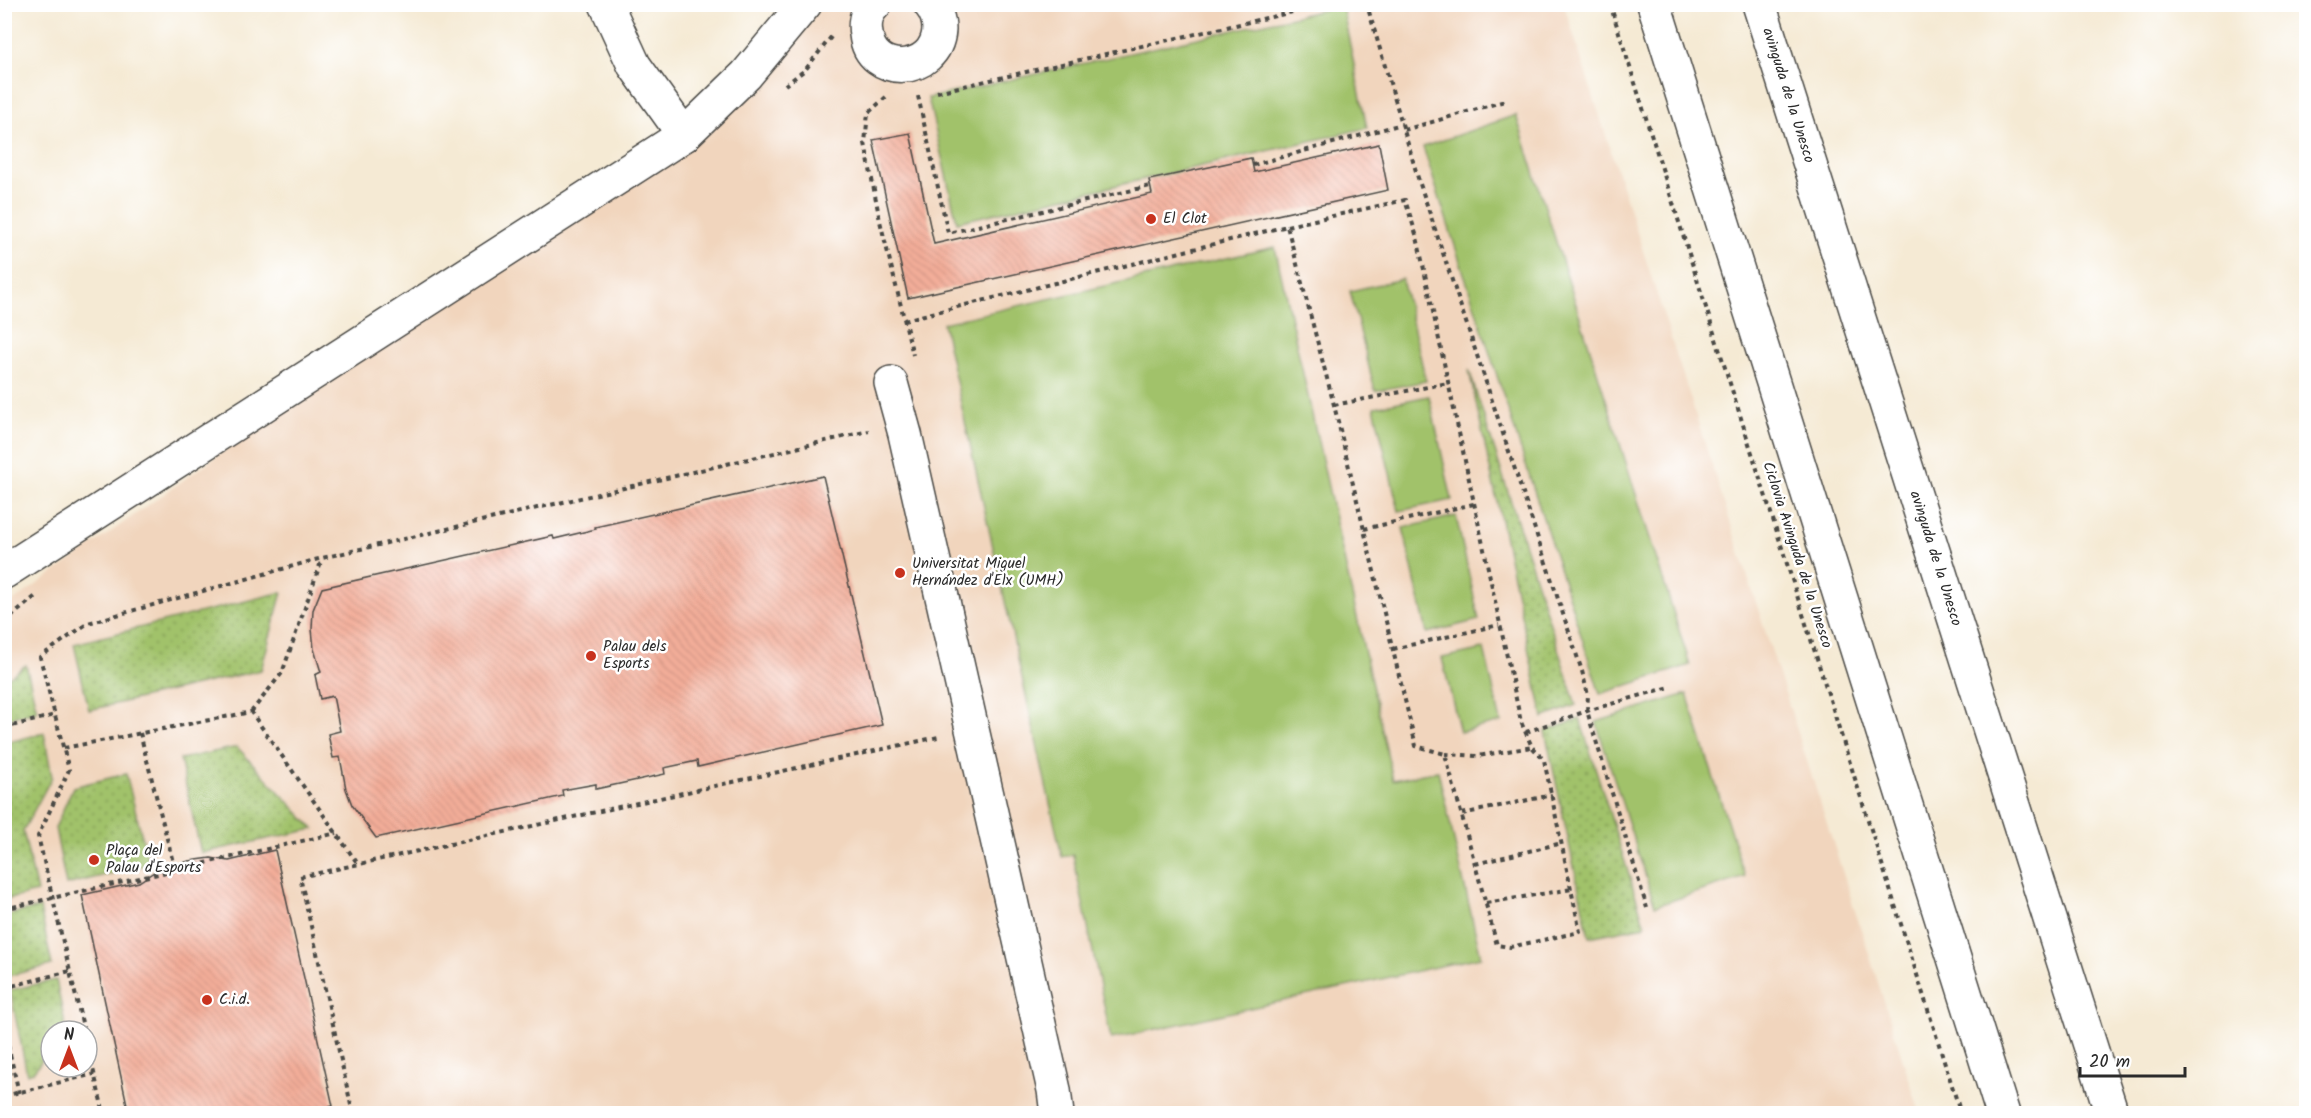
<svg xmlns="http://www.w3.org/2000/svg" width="2311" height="1118" font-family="Kalam,sans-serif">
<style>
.built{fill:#f1d5bd;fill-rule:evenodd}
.grass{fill:url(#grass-dots);stroke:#66764a;stroke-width:1.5}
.pitch{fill:#a1c26a;stroke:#66764a;stroke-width:1.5}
.building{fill:url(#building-back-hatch)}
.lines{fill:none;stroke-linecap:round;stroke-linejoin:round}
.minor-casing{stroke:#494844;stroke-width:36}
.major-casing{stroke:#494844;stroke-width:36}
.path{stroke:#494844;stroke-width:4;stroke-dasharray:4.5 4.5;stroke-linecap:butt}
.minor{stroke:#fff;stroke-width:33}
.major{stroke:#fff;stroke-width:33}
.poi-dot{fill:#c8321e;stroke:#fff;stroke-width:2}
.labels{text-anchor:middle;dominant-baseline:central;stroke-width:5;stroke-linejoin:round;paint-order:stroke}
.street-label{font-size:15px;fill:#2b2b2b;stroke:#fff}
.poi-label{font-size:15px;fill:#2b2b2b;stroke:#fff;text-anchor:start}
</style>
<defs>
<pattern id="grass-dots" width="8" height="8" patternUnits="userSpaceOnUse" patternTransform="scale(1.5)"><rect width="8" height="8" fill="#a1c26a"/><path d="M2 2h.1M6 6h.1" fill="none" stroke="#839e57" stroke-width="1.8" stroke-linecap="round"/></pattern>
<pattern id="building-back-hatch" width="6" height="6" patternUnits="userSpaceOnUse" patternTransform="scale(1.5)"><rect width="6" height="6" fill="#f3ad99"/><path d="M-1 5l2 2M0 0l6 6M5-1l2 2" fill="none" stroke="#d09584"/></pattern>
</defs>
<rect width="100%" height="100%" fill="#fff"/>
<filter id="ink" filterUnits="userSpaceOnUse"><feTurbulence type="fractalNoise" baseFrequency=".0167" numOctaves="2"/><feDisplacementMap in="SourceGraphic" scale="12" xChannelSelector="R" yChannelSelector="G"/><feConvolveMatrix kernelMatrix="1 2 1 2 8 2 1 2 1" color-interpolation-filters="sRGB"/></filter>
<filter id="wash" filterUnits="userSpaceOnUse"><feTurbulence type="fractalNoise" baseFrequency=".008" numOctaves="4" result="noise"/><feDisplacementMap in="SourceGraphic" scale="24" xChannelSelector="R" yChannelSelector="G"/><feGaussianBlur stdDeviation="1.35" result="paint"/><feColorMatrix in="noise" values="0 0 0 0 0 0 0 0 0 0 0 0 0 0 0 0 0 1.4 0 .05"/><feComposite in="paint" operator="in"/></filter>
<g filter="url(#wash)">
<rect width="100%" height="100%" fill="#f5ead4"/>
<path class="built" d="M823 5H1564L1920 1113H5L4 608 255 429 708 134ZM51 1031H87V1067H51Z"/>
<g class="grass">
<polygon points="1469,370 1576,705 1543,718"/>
<polygon points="282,592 261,670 89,710 74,644"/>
<polygon points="26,665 37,711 5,719 5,680"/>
<polygon points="1580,719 1645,926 1589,937 1545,731"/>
<polygon points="44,733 52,777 23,831 37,892 5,900 5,743"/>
<polygon points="237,747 314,829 201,853 180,759"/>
<polygon points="126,774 149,864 66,885 55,828 73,787"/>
<polygon points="40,908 52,965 8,976 5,960 5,915"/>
<polygon points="56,980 66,1029 51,1031 51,1049 33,1072 27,1074 10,990"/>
</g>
<g class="pitch">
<polygon points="1342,6 1367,128 957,222 928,98"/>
<polygon points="1516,115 1690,665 1600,694 1423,147"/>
<polygon points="1275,247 1393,780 1438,771 1481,957 1111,1039 1073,855 1062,857 943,323"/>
<polygon points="1402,279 1426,381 1375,391 1350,291"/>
<polygon points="1429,396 1452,500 1399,511 1374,407"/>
<polygon points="1456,516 1479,620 1427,633 1403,528"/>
<polygon points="1484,649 1501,722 1460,732 1442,658"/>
<polygon points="1687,694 1745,877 1655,906 1596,722"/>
</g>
<g id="blocks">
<g class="building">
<polygon points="910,133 934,244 1152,194 1149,180 1251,158 1254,172 1379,144 1388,190 908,298 873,140"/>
<polygon points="823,476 882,725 698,767 697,761 664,768 665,774 596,789 596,784 562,790 563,796 376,838 352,805 346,789 340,757 333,758 328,734 340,731 333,696 320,699 315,675 321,672 314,649 312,629 313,610 322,588 553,536 554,539 596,529 595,527"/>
<polygon points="275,850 333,1106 299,1114 129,1114 82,895 139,882 154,872 189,861 211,858 229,861"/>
</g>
</g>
</g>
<g filter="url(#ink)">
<use href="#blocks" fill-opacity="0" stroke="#494844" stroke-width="1.5"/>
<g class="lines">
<defs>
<g id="minor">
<polyline points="606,4 634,65 684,135"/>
<path d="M875 4C866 12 864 23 866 34 870 78 936 75 939 30 939 21 936 11 930 4"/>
<polyline points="891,383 905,434 1054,1090 1057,1114"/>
<polyline points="4,572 684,135 746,75 805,4"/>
</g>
<g id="major">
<polyline points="1654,4 2003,1114"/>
<path id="s1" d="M1759 4 2112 1114"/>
</g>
</defs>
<use href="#minor" class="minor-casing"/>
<use href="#major" class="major-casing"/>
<g class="path">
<polyline points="1365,4 1367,5 1418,178 1582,671 1588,695 1587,711 1647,908"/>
<polyline points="1610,4 1961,1114"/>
<polyline points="785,85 805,70 831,37"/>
<polyline points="937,92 1329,4"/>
<polyline points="918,96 948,233 1150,186"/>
<polyline points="886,97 868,113 865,143 880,221 913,355"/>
<polyline points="1404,130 1505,101"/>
<polyline points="1253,165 1402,124"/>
<polyline points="904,320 1287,226 1334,405 1416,746 1445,754 1497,945 1510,947 1580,932 1544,760 1532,747 1521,722 1417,237 1405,200 1287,226"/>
<polyline points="1334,405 1448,383"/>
<polyline points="1364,529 1474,504"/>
<polyline points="4,623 38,594"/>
<polyline points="1393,649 1499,625"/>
<polyline points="251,712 282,673 322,559"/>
<polyline points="4,728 55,715"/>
<polyline points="1526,732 1587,711 1670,687"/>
<polyline points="140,733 175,870 337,833"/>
<polyline points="64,748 251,712 358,864"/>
<polyline points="1445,754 1478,756 1532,747"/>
<polyline points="1462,814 1552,795"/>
<polyline points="1475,864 1562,843"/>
<polyline points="1486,903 1572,889"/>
<polyline points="4,909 175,870"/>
<polyline points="4,988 70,971"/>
<polyline points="4,1028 19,1093"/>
<polyline points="84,1031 38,836 69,770 40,657 88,623 322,558 869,431"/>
<polyline points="87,1044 104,1114"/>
<polyline points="4,1096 94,1074"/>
<polyline points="353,1114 300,877 938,737"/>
</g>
<use href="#minor" class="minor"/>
<use href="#major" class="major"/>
</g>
</g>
<g class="poi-dot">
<circle cx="1151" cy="219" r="6"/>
<circle cx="900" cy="573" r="6"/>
<circle cx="591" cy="656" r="6"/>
<circle cx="94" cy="860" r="6"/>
<circle cx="207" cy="1000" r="6"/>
</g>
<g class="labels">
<g class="street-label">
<text stroke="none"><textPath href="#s1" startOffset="96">avinguda de la Unesco</textPath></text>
<text transform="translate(1797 555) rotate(72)">Ciclovia Avinguda de la Unesco</text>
<text stroke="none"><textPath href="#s1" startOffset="582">avinguda de la Unesco</textPath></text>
</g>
<g class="poi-label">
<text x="1163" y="219">El Clot</text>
<text x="912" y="564">Universitat Miguel<tspan x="912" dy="17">Hernández d'Elx (UMH)</tspan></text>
<text x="603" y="647">Palau dels<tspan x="603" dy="17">Esports</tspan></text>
<text x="106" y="851">Plaça del<tspan x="106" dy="17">Palau d'Esports</tspan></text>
<text x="219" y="1000">C.i.d.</text>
</g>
</g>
<rect width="2311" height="1118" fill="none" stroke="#fff" stroke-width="24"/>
<g transform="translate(69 1049)"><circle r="28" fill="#ffffff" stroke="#aaaaaa" stroke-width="1.5"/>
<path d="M0-4.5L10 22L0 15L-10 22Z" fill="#c8321e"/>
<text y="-9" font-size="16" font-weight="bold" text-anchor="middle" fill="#2b2b2b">N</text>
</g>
<path d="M2080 1067v9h105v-9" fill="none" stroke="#2b2b2b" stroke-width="3"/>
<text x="2089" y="1067" font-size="18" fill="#2b2b2b" stroke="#ffffff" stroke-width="4.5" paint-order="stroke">20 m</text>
</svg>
